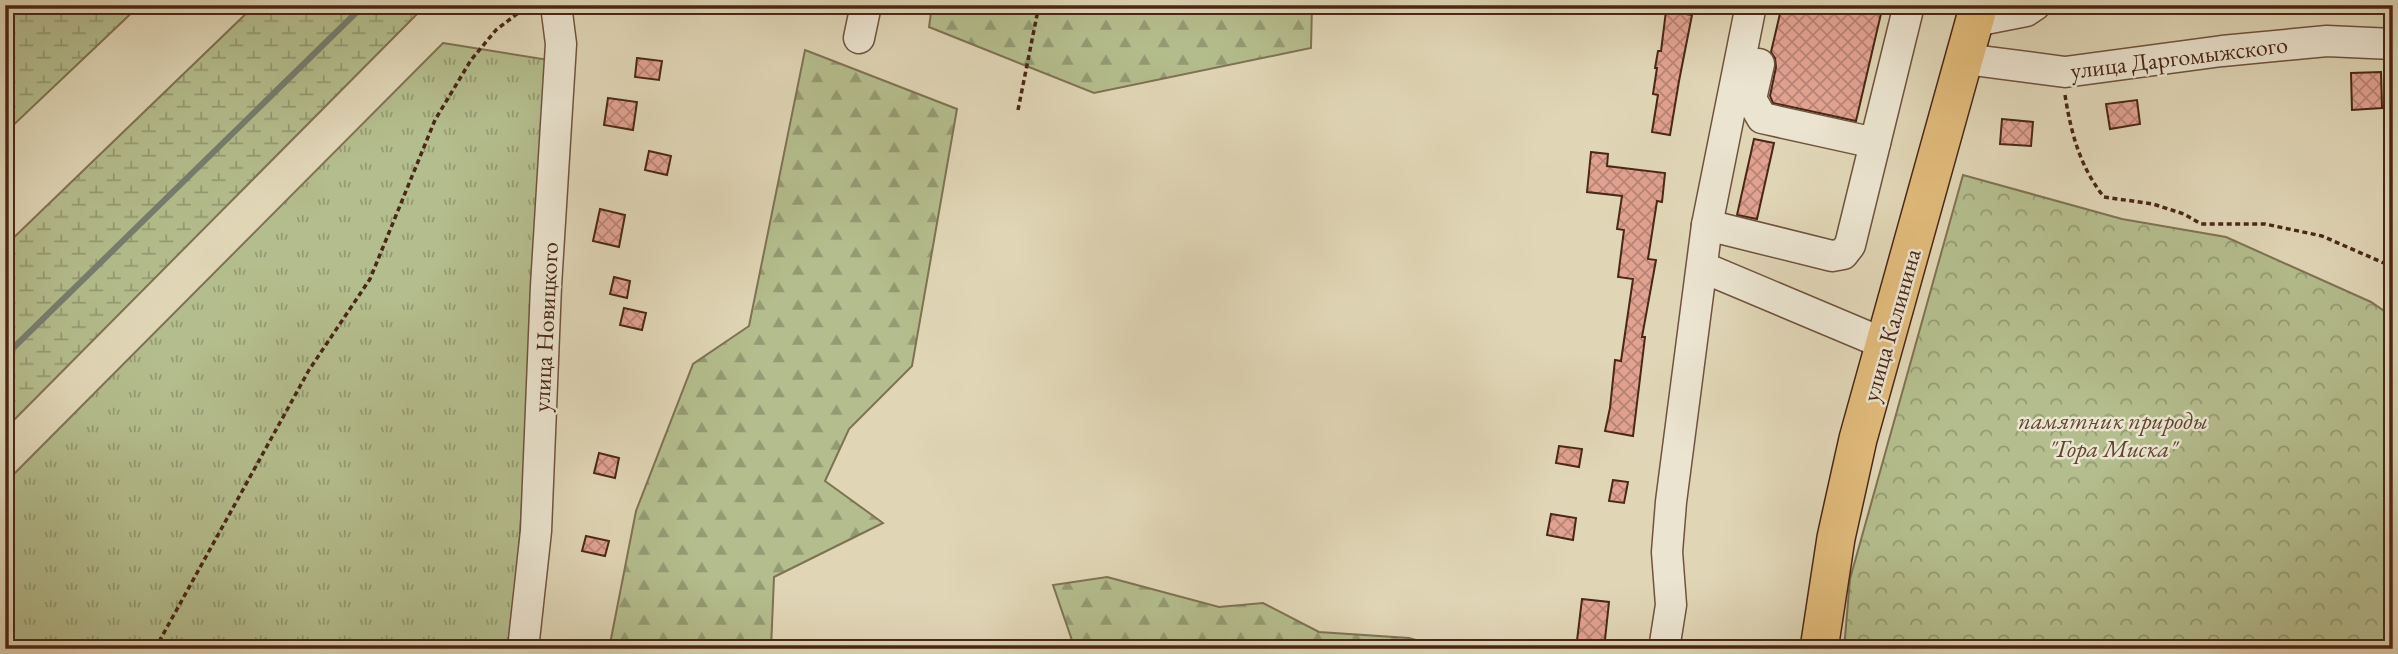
<svg xmlns="http://www.w3.org/2000/svg" width="2398" height="654" font-family="'EB Garamond',serif">
<style>
.grass{fill:url(#grass-tufts);stroke:#7f7252;stroke-width:2}
.forest{fill:url(#forest-firs);stroke:#7f7252;stroke-width:2}
.wetland{fill:url(#wetland-marsh);stroke:#7f7252;stroke-width:2}
.park{fill:url(#park-crowns);stroke:#7f7252;stroke-width:2}
.lines{fill:none;stroke-linecap:round;stroke-linejoin:round}
.stream{stroke:#767f6f;stroke-width:6}
.building{fill:url(#building-cross-hatch);stroke:#4a2716;stroke-width:2}
.minor-casing{stroke:#70533e;stroke-width:33}
.major-casing{stroke:#4a2716;stroke-width:40}
.path{stroke:#4a2716;stroke-width:3.5;stroke-dasharray:5 3.5;stroke-linecap:butt}
.minor{stroke:#ebe4d0;stroke-width:30}
.major{stroke:#e0bb7b;stroke-width:37}
.labels{text-anchor:middle;dominant-baseline:central;stroke-width:5;stroke-linejoin:round;paint-order:stroke}
.street-label{font-size:24px;fill:#4a2716;stroke:#ebe4d0}
.park-label{font-size:24px;font-style:italic;fill:#5f452e;stroke:#ebe4d0}
</style>
<defs>
<pattern id="grass-tufts" width="24" height="20" patternUnits="userSpaceOnUse" patternTransform="scale(1.75)"><rect width="24" height="20" fill="#b4bd8d"/><path d="M3 7l-1-3M5 7V3M7 7l1-3M15 17l-1-3M17 17v-4M19 17l1-3" fill="none" stroke="#949a72"/></pattern>
<pattern id="forest-firs" width="22" height="20" patternUnits="userSpaceOnUse" patternTransform="scale(1.75)"><rect width="22" height="20" fill="#b4bd8d"/><path d="M5 1l3.5 6h-7zM16 11l3.5 6h-7z" fill="#949a72"/></pattern>
<pattern id="wetland-marsh" width="20" height="14" patternUnits="userSpaceOnUse" patternTransform="scale(1.75)"><rect width="20" height="14" fill="#b4bd8d"/><path d="M1 5h8M5 5V1M11 12h8M15 12V8" fill="none" stroke="#949a72"/></pattern>
<pattern id="park-crowns" width="20" height="18" patternUnits="userSpaceOnUse" patternTransform="scale(1.75)"><rect width="20" height="18" fill="#b4bd8d"/><path d="M2 6a3 3 0 1 1 6 0M12 15a3 3 0 1 1 6 0" fill="none" stroke="#949a72"/></pattern>
<pattern id="building-cross-hatch" width="8" height="8" patternUnits="userSpaceOnUse" patternTransform="scale(1.75)"><rect width="8" height="8" fill="#e1a290"/><path d="M0 0l8 8M0 8l8-8" fill="none" stroke="#b88475"/></pattern>
</defs>
<rect width="100%" height="100%" fill="#e0d6b6"/>
<filter id="stains"><feTurbulence type="fractalNoise" baseFrequency=".00286" numOctaves="4"/><feColorMatrix values="0 0 0 0 .2 0 0 0 0 .09 0 0 0 0 .02 0 0 0 .5 -.17"/></filter>
<radialGradient id="worn" r=".72"><stop offset=".6" stop-color="#630" stop-opacity="0"/><stop offset="1" stop-color="#630" stop-opacity=".3"/></radialGradient>
<polygon class="grass" points="443,43 549,60 513,649 5,649 5,483"/>
<g class="forest">
<polygon points="932,5 1312,5 1311,48 1094,93 929,27"/>
<polygon points="805,50 957,109 912,366 849,429 825,481 883,523 774,577 771,649 609,649 636,511 693,364 749,326"/>
<polygon points="1107,577 1219,607 1263,603 1319,632 1409,638 1447,649 1075,649 1053,585"/>
</g>
<g class="wetland">
<polygon points="5,5 140,5 5,133"/>
<polygon points="255,5 426,5 5,429 5,246"/>
</g>
<polygon class="park" points="1963,175 2122,219 2226,237 2371,302 2393,317 2393,649 1844,649 1850,579"/>
<g class="lines">
<polyline class="stream" points="5,356 364,5"/>
</g>
<g class="building">
<polygon points="1782,5 1883,5 1856,121 1773,103 1770,96 1776,67 1775,58 1771,52"/>
<polygon points="1666,11 1692,15 1679,81 1670,135 1652,132 1658,95 1653,94 1657,68 1655,68 1658,51 1661,51"/>
<polygon points="637,58 662,61 659,80 635,77"/>
<polygon points="2381,72 2382,108 2352,110 2351,73"/>
<polygon points="608,98 637,102 633,130 604,125"/>
<polygon points="2137,100 2140,124 2110,129 2106,104"/>
<polygon points="2002,119 2033,122 2031,146 2000,144"/>
<polygon points="1754,139 1774,143 1757,219 1737,215"/>
<polygon points="649,151 671,156 667,175 645,170"/>
<polygon points="1591,152 1608,154 1607,166 1665,173 1662,202 1657,201 1648,259 1656,260 1642,337 1645,337 1633,436 1605,431 1610,408 1615,360 1621,361 1633,279 1618,277 1624,230 1617,229 1622,196 1587,192"/>
<polygon points="600,209 625,215 619,247 593,241"/>
<polygon points="614,277 630,281 627,298 610,294"/>
<polygon points="624,308 646,313 642,330 620,325"/>
<polygon points="1559,446 1582,449 1579,467 1556,463"/>
<polygon points="599,453 619,458 615,478 594,473"/>
<polygon points="1613,480 1628,482 1624,503 1609,501"/>
<polygon points="1551,514 1576,518 1573,540 1547,535"/>
<polygon points="586,536 609,541 605,556 582,551"/>
<polygon points="1582,599 1609,602 1604,649 1576,649"/>
</g>
<g class="lines">
<defs>
<g id="minor">
<polyline points="1975,21 2026,11 2035,5"/>
<polyline points="859,38 866,5"/>
<polyline points="1965,59 2065,72 2222,51 2327,41 2393,44"/>
<polyline points="1759,64 1751,99 1762,118 1875,143"/>
<polyline points="1707,225 1832,256 1843,254 1850,245 1909,5"/>
<polyline points="1702,267 1885,344"/>
<polyline points="523,649 536,531 546,286 561,44 556,5"/>
<polyline points="1664,649 1671,605 1667,552 1671,502 1707,225 1751,5"/>
</g>
<polyline id="major" points="1819,649 1836,538 1858,439 1979,5"/>
</defs>
<use href="#minor" class="minor-casing"/>
<use href="#major" class="major-casing"/>
<g class="path">
<path d="M2065 95C2071 133 2080 167 2104 197L2153 204 2184 214 2201 224H2265L2322 236 2393 267"/>
<polyline points="1018,110 1039,5"/>
<polyline points="155,649 309,370 370,279 435,120 471,60 496,30 522,10 533,7"/>
</g>
<use href="#minor" class="minor"/>
<use href="#major" class="major"/>
</g>
<g class="labels">
<g class="street-label">
<text transform="translate(2179 57) rotate(-7)">улица Даргомыжского</text>
<text transform="translate(1891 325) rotate(-74)">улица Калинина</text>
<text transform="translate(545 327) rotate(-87)">улица Новицкого</text>
</g>
<g class="park-label">
<text x="2113" y="420">памятник природы<tspan x="2113" dy="28">"Гора Миска"</tspan></text>
</g>
</g>
<rect width="2398" height="654" fill="none" stroke="#e0d6b6" stroke-width="28"/>
<rect x="7" y="7" width="2384" height="640" fill="none" stroke="#4a2716" stroke-width="3.5"/>
<rect x="14" y="14" width="2370" height="626" fill="none" stroke="#4a2716" stroke-width="2"/>
<rect width="100%" height="100%" filter="url(#stains)"/>
<rect width="100%" height="100%" fill="url(#worn)"/>
</svg>
